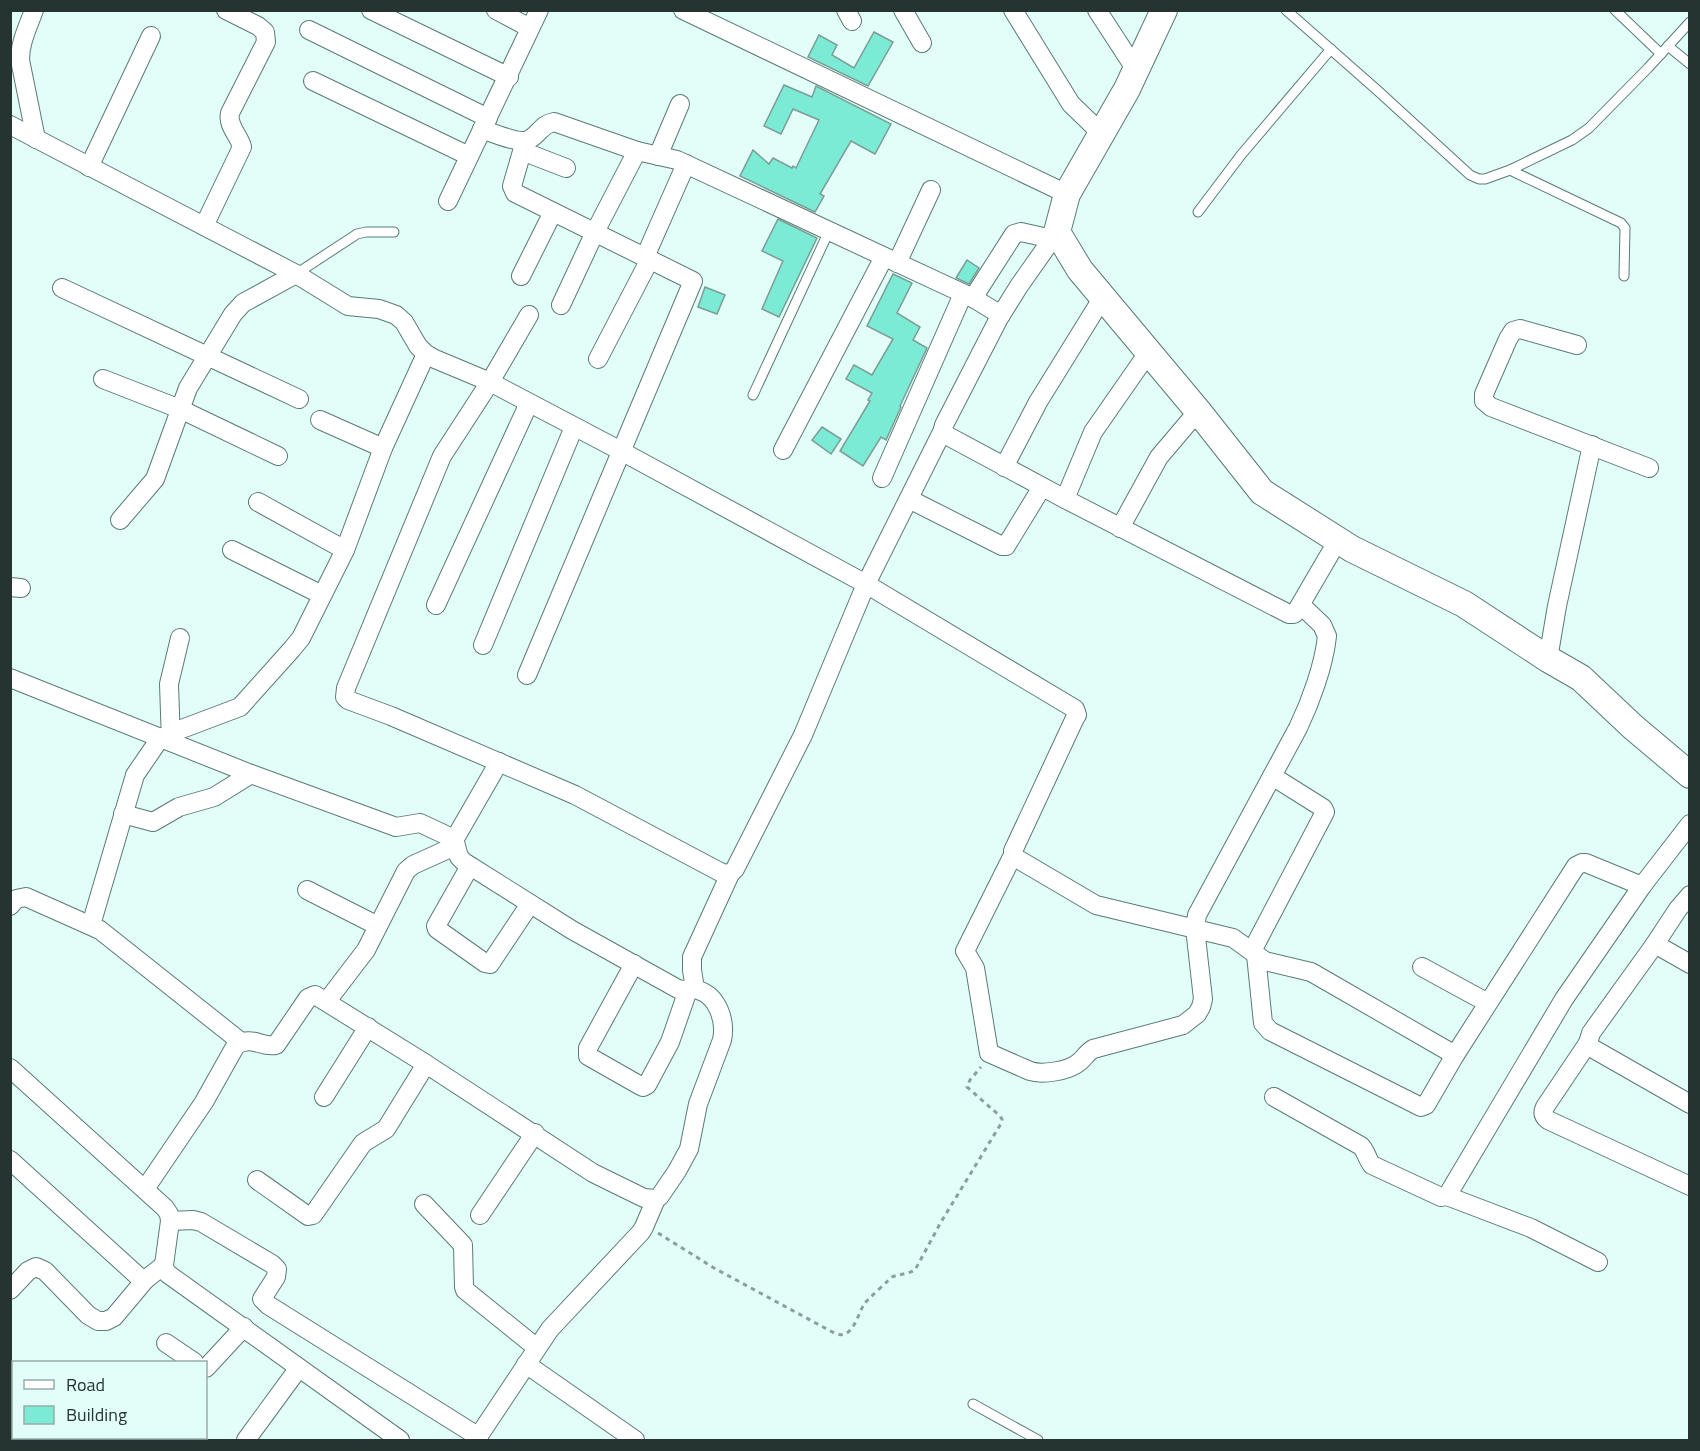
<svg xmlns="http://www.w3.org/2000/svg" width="1700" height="1451" font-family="'Titillium Web',sans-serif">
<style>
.building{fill:#7bebd6;stroke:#7c9c95;stroke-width:1.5}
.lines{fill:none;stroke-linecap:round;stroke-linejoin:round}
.lane-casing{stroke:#5b7a74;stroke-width:11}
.street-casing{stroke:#5b7a74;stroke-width:20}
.secondary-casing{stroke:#5b7a74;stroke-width:28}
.path{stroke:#8aa09b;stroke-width:3;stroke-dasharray:4.5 4.5;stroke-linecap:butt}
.lane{stroke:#fff;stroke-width:9}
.street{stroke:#fff;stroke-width:18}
.secondary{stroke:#fff;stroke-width:26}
</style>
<rect width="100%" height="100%" fill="#e2fef8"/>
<g class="building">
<polygon points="874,32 893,42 868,86 808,57 819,35 837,45 832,55 854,68"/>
<polygon points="784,85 812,97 816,86 891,124 875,154 851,141 820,194 824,196 815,212 740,176 753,150 769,164 773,158 792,168 793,166 796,168 819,120 793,109 781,134 764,126"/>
<polygon points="778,219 817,238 779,317 762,309 782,263 783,261 762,251"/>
<polygon points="967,260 979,268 969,284 956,278"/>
<polygon points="893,274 912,283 897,313 920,327 913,340 927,348 900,406 901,407 886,440 881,437 863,466 840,451 870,401 868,400 872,393 846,379 854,365 872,375 893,339 867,326"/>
<polygon points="705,287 725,295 717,314 698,307"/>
<polygon points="822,427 841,439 831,454 812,440"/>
</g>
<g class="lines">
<defs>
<g id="lane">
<polyline points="1286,10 1377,90 1470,175 1479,179 1485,179 1510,170 1572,140 1589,128 1648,68 1690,22"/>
<polyline points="1615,10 1661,54"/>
<polyline points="1668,46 1690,64"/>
<polyline points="1510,170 1621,223 1625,228 1624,276"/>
<polyline points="1198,212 1241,155 1331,49"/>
<polyline points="296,274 357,234 366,232 394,232"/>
<polyline points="753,395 829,231"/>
<polyline points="973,1404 1038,1440"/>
</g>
<g id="street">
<path d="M34 10C28 27 20 42 20 60L36 139"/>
<polyline points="371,10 509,77"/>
<polyline points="496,10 530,28"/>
<polyline points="683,10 1067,194"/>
<polyline points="846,10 852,21"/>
<polyline points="903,10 922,43"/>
<polyline points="1013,10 1071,104 1101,133"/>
<polyline points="1097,10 1136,70"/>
<polyline points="309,30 488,118"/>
<polyline points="313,81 469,156"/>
<polyline points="10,125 296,274 348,306 379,309 396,315 404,322 418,346 426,354 435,359 490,382 621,451 866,584 1075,709 1077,715 1075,718 1013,851 1013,855 1016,858 1096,905 1233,938 1265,961 1311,972 1455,1055"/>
<path d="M482 129C493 133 521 145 530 139 540 133 542 124 554 122L637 151 677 160 973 298 1001 315"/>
<polyline points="525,141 512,186 515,193 693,281 527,675"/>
<polyline points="522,151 566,168"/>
<polyline points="658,156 680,104"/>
<polyline points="89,167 151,36"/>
<polyline points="448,201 539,10"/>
<path d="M204 226 242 147C239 135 227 126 230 113L266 42 265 32 258 26 226 10"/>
<polyline points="1057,232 1019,286 999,318 944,425 943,430 946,435 1065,499 1289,614 1294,614 1296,612 1338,540"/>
<polyline points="645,257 686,164"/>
<polyline points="897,263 931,190"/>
<polyline points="521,276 553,212"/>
<polyline points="62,288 299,399"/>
<polyline points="973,298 1014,234 1021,232 1052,239"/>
<polyline points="561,305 595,232 637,151"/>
<polyline points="529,315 490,382 442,456 346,688 345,697 348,700 391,716 575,795 722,873 730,874 735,869 803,735 866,584 943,430"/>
<polyline points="1577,345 1520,329 1513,331 1508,339 1484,394 1484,401 1491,407 1649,468"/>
<polyline points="598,359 650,259"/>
<polyline points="103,379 180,409 278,456"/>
<polyline points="320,420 383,448"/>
<polyline points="783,450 884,257"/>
<polyline points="1004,467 1038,402 1103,297"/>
<polyline points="882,478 963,294"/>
<polyline points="909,499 1002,546 1006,546 1042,487"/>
<polyline points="1065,499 1093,432 1148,353"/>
<polyline points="258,502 345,550"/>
<polyline points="120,520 155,479 188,388 233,314 243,303 296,274"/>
<polyline points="1120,528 1159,457 1198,411"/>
<polyline points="232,550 322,595"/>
<polyline points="10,587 21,588"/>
<polyline points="436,605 529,403"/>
<polyline points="483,645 574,427"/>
<polyline points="1548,659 1557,606 1592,445"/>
<polyline points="10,678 251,774 396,827 420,823 452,838 457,835 499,762"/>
<polyline points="171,733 240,707 292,649 301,638 345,550 383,448 426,354"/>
<polyline points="171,742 169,684 180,638"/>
<polyline points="123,814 153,822 179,807 214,797 251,774"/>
<path d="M1013 855 965 951 975 968 989 1053 1030 1071C1042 1075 1068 1071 1078 1063 1084 1059 1086 1053 1093 1049L1183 1025 1197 1014 1201 1007 1203 999 1195 928 1197 915 1298 728C1311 701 1324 665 1327 636L1322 625 1301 605"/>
<polyline points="470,866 436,926 437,929 485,963 490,964 530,904"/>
<polyline points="307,890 378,926"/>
<polyline points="1690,895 1678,909 1655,944 1591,1033 1588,1043 1590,1047 1690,1104"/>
<polyline points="10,906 16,899 26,897 100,930 241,1042"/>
<polyline points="91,925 135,775 161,737"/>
<polyline points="1655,944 1690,964"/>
<polyline points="1252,951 1325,812 1323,808 1272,776"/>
<polyline points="1256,955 1263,1023 1270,1031 1421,1107 1426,1105 1455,1055 1576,866 1582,863 1586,863 1642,886"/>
<polyline points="634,964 588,1048 588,1056 639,1085 643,1087 647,1085 670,1042 688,990"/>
<polyline points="1422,967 1488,1003"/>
<polyline points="695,989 692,970 692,957 730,874"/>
<polyline points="327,1001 366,950 406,871 413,865 455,846"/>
<path d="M1588 1043 1545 1107C1542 1113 1543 1116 1548 1120L1690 1186"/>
<polyline points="10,1068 165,1208 169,1214 170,1221 164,1265 165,1270 168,1274 400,1440"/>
<polyline points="324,1097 368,1027"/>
<path d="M1274 1097 1361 1146C1366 1151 1367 1159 1372 1165L1441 1197 1447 1196 1564 999 1642 886 1690 824"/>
<polyline points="10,1160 140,1278 145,1280 164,1265"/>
<polyline points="257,1180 308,1216 313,1215 363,1143 386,1129 426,1064"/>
<path d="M145 1189 204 1102 236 1045C253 1035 261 1048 276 1045L308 998 315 995 426 1064 593 1173 644 1198 656 1199 660 1196 677 1171 689 1149 698 1104 722 1040C726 1021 718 996 698 990 691 988 685 991 678 989L572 930 464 862 459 857 454 838"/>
<polyline points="1447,1196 1531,1228 1598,1262"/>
<polyline points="424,1204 463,1245 464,1287 465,1290 537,1348"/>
<polyline points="480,1215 535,1133"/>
<polyline points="170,1221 193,1220 201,1222 272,1264 277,1269 276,1277 262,1299 268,1305 479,1437"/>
<polyline points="10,1290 28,1271 36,1267 45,1271 88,1315 98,1321 106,1321 114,1317 145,1280"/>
<polyline points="166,1343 194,1362"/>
<polyline points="526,1364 635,1440"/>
<polyline points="206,1368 244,1327"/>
<polyline points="10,1434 14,1431"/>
<polyline points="246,1440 298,1369"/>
<polyline points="476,1440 550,1329 641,1232 644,1227 656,1199"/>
</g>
<polyline id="secondary" points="1164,10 1127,89 1067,194 1057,232 1080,270 1198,411 1262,492 1352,549 1464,604 1548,659 1581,678 1633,727 1690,775"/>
</defs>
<use href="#lane" class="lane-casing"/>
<use href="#street" class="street-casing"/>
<use href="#secondary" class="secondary-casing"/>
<path class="path" d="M658 1233 714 1268 836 1334C854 1339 857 1314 865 1303 867 1300 891 1278 892 1277 900 1274 908 1274 915 1270L941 1222 1002 1122V1119L1000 1116 967 1087 970 1080 981 1067"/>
<use href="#lane" class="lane"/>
<use href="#street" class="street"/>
<use href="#secondary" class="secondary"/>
</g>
<rect width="1700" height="1451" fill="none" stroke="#263431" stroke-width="24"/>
<rect x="12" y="1361" width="195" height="78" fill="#e2fef8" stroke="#97ada8" stroke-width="1.5"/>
<rect x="24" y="1380" width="30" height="9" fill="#ffffff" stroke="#97ada8" stroke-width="1.5"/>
<text x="66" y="1391" font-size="18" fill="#263431">Road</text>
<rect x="24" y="1406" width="30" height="18" fill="#7bebd6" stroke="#97ada8" stroke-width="1.5"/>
<text x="66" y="1421" font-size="18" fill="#263431">Building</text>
</svg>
